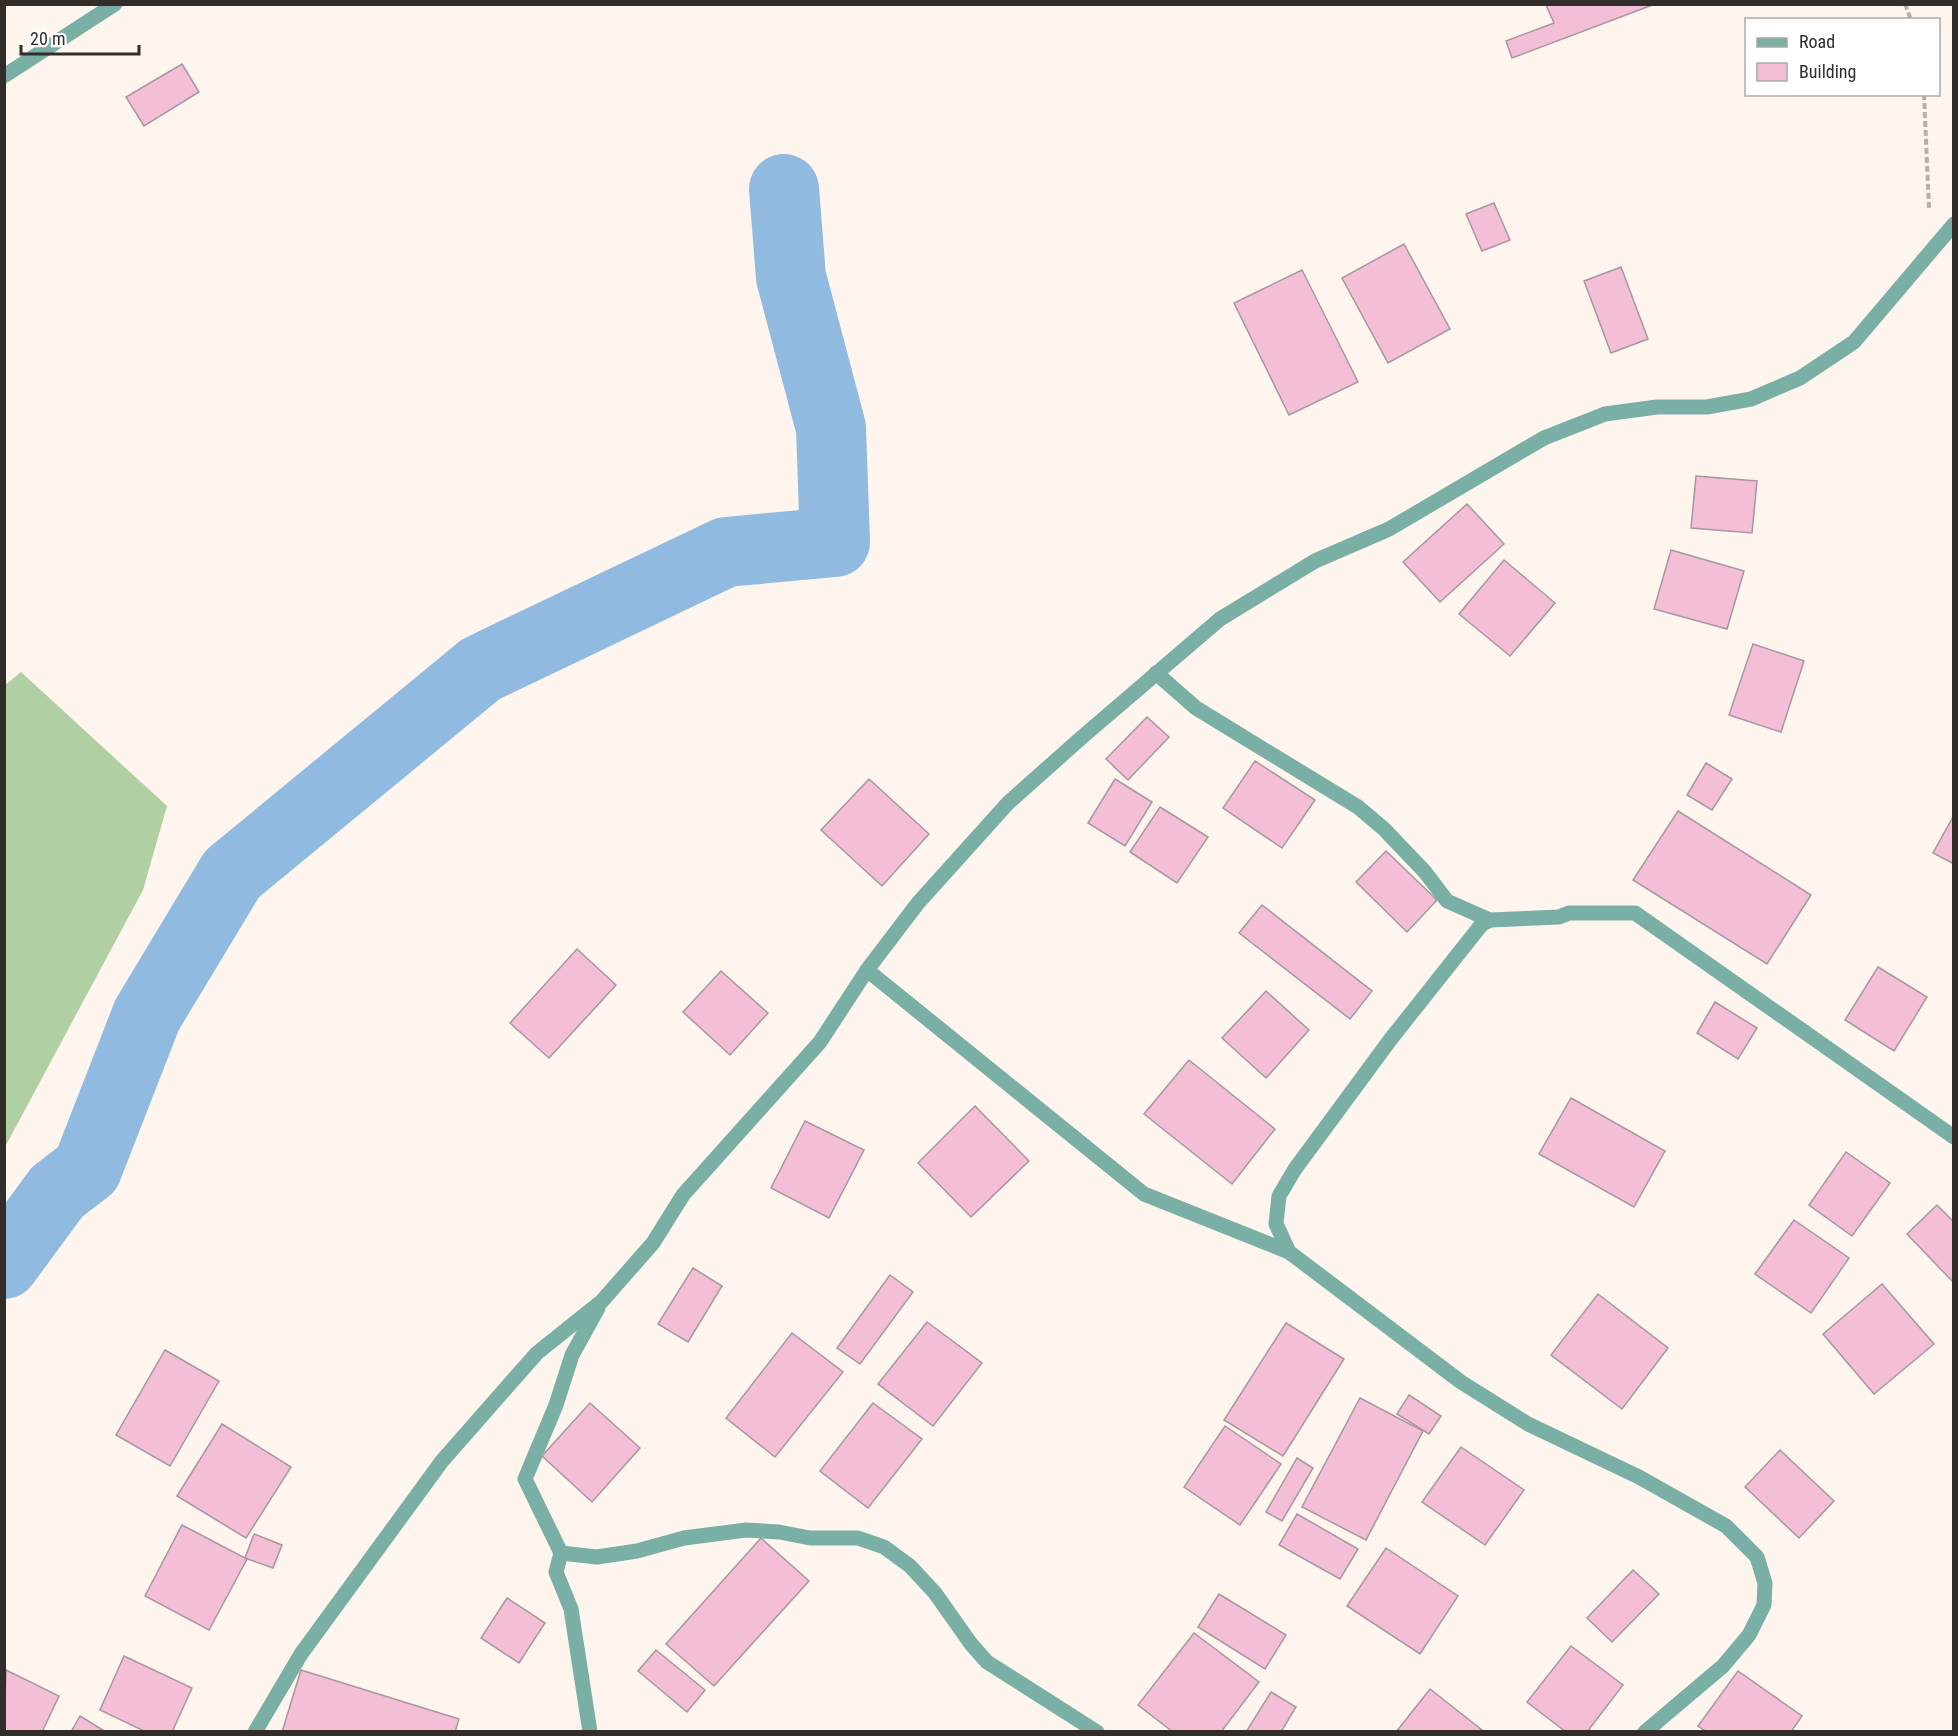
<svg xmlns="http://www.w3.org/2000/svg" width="1958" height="1736" font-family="'Roboto Condensed',sans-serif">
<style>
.forest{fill:#b0cfa2}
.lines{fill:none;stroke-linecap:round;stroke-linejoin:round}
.river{stroke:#91bae0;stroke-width:70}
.building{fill:#f4bed7;stroke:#a7979e;stroke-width:1.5}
.path{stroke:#b7afaa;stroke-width:4;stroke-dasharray:6 3;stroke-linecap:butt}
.minor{stroke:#7aafa5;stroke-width:15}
</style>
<rect width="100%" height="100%" fill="#fef5ef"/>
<polygon class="forest" points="21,672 167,806 143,890 5,1147 4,686"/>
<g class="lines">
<polyline class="river" points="4,1264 57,1192 87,1169 147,1015 232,874 481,669 726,552 835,542 831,428 791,277 784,189"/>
</g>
<g class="building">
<polygon points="1655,4 1512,58 1506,41 1554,23 1546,5 1548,4"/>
<polygon points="182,64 199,92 144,126 126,97"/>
<polygon points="1494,203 1510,240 1482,251 1466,214"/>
<polygon points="1404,244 1450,329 1388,363 1342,278"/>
<polygon points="1621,267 1648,339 1611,353 1584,281"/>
<polygon points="1302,270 1358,382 1289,415 1234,303"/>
<polygon points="1696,476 1757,481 1752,533 1691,528"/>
<polygon points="1467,504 1504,544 1440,602 1403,562"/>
<polygon points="1671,550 1744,571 1727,629 1654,609"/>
<polygon points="1504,560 1555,603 1510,656 1459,614"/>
<polygon points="1753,644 1804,661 1781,732 1729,715"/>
<polygon points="1147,717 1169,737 1128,780 1106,759"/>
<polygon points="1255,761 1315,800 1282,848 1223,808"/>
<polygon points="1706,763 1732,779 1712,810 1687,795"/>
<polygon points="869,779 929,834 882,886 821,830"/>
<polygon points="1115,779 1152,802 1125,846 1088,823"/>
<polygon points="1160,807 1208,837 1177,883 1130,852"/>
<polygon points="1678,811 1811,895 1767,964 1633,880"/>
<polygon points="1954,815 1954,864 1933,853"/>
<polygon points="1386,851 1437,900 1407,932 1356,882"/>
<polygon points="1262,905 1372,991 1350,1019 1239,933"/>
<polygon points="577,949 616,985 549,1058 510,1023"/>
<polygon points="1878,967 1927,997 1894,1051 1845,1020"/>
<polygon points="721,971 768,1013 730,1055 683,1012"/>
<polygon points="1266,991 1309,1030 1266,1078 1222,1038"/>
<polygon points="1715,1002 1757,1028 1738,1059 1697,1033"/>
<polygon points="1189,1060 1275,1129 1232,1184 1144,1114"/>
<polygon points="1571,1098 1665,1151 1634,1207 1539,1154"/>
<polygon points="975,1106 1029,1161 971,1217 918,1163"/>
<polygon points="805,1121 864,1150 829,1218 771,1188"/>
<polygon points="1846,1152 1890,1183 1852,1236 1809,1205"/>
<polygon points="1937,1205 1954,1222 1954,1283 1907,1234"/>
<polygon points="1794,1220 1849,1258 1811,1313 1755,1274"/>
<polygon points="693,1268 722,1286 688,1342 658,1324"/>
<polygon points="890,1275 913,1292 860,1364 837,1348"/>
<polygon points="1882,1284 1934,1344 1874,1394 1823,1334"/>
<polygon points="1598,1294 1668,1348 1622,1409 1551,1355"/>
<polygon points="927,1322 982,1363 933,1426 878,1384"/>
<polygon points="1286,1323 1344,1359 1283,1456 1224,1420"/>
<polygon points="792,1333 843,1372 775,1457 726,1418"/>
<polygon points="165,1350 219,1381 170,1466 116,1435"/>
<polygon points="1409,1395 1441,1416 1429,1434 1397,1414"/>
<polygon points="1360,1398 1423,1431 1366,1540 1302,1507"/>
<polygon points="590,1403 640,1448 592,1502 542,1456"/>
<polygon points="873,1403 922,1439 868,1508 820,1471"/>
<polygon points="222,1424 291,1467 246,1538 177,1496"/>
<polygon points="1225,1426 1281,1464 1240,1525 1184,1487"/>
<polygon points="1461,1447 1524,1490 1485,1545 1422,1502"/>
<polygon points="1780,1450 1834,1501 1799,1538 1745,1487"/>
<polygon points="1297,1458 1313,1468 1282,1521 1266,1512"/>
<polygon points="1297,1514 1358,1549 1340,1579 1279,1545"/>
<polygon points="182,1525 247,1559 209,1630 145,1596"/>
<polygon points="254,1534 282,1545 273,1568 245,1558"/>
<polygon points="761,1538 809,1581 714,1686 666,1644"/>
<polygon points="1386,1548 1458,1596 1420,1654 1347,1606"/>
<polygon points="1633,1570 1659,1594 1612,1642 1587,1618"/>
<polygon points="1219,1594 1286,1635 1265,1669 1198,1627"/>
<polygon points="507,1598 545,1623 519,1663 481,1638"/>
<polygon points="1194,1633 1259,1682 1221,1732 1173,1732 1138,1705"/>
<polygon points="1571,1646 1623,1685 1587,1732 1566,1732 1527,1702"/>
<polygon points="656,1650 705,1690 687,1712 638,1671"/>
<polygon points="124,1656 192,1688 172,1732 146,1732 100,1710"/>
<polygon points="6,1670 59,1696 42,1732 4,1732"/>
<polygon points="301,1670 459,1719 455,1732 282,1732"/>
<polygon points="1738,1671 1802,1716 1791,1732 1707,1732 1698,1726"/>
<polygon points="1430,1689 1482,1730 1481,1732 1396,1732"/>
<polygon points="1271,1692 1296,1707 1281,1732 1246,1732"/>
<polygon points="80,1716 106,1732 71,1732"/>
</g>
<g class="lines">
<g class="path">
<polyline points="1905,4 1911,20"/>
<polyline points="1924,94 1929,208"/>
</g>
<g class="minor">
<polyline points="4,76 115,4"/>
<polyline points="1156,673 1196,708 1358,807 1384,829 1425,872 1447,901 1490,920 1559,917 1569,913 1635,913 1954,1137"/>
<polyline points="1490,920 1482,924 1390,1040 1295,1169 1279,1196 1276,1224 1289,1252 1461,1382 1528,1424 1639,1477 1726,1526 1757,1557 1765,1583 1764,1605 1749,1635 1723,1666 1645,1732"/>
<polyline points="867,970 1144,1194 1289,1252"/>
<polyline points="561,1553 597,1557 637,1551 684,1538 746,1530 779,1532 810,1538 858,1538 884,1547 910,1566 935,1593 971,1644 987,1662 1097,1732"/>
<polyline points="255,1732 301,1654 442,1461 537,1353 602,1301 653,1243 683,1195 820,1042 867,970 918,903 1008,803 1081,738 1220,619 1315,561 1389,529 1544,438 1605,414 1657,407 1707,407 1751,399 1800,378 1854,342 1954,224"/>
<polyline points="590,1732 571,1609 556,1572 561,1553 525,1479 556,1405 572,1355 598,1308"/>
</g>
</g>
<rect width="1958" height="1736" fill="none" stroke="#322d29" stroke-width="12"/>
<rect x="1745" y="18" width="195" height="78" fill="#ffffff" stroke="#adaba9" stroke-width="1.5"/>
<rect x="1757" y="38" width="30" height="9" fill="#7aafa5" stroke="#adaba9" stroke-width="1.5"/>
<text x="1799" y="48" font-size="18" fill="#322d29">Road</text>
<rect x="1757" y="63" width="30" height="18" fill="#f4bed7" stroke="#adaba9" stroke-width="1.5"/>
<text x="1799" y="78" font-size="18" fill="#322d29">Building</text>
<path d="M21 45v9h118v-9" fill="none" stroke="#322d29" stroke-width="3"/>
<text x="30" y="45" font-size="18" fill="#322d29" stroke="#ffffff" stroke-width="4.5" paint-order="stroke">20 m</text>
</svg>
